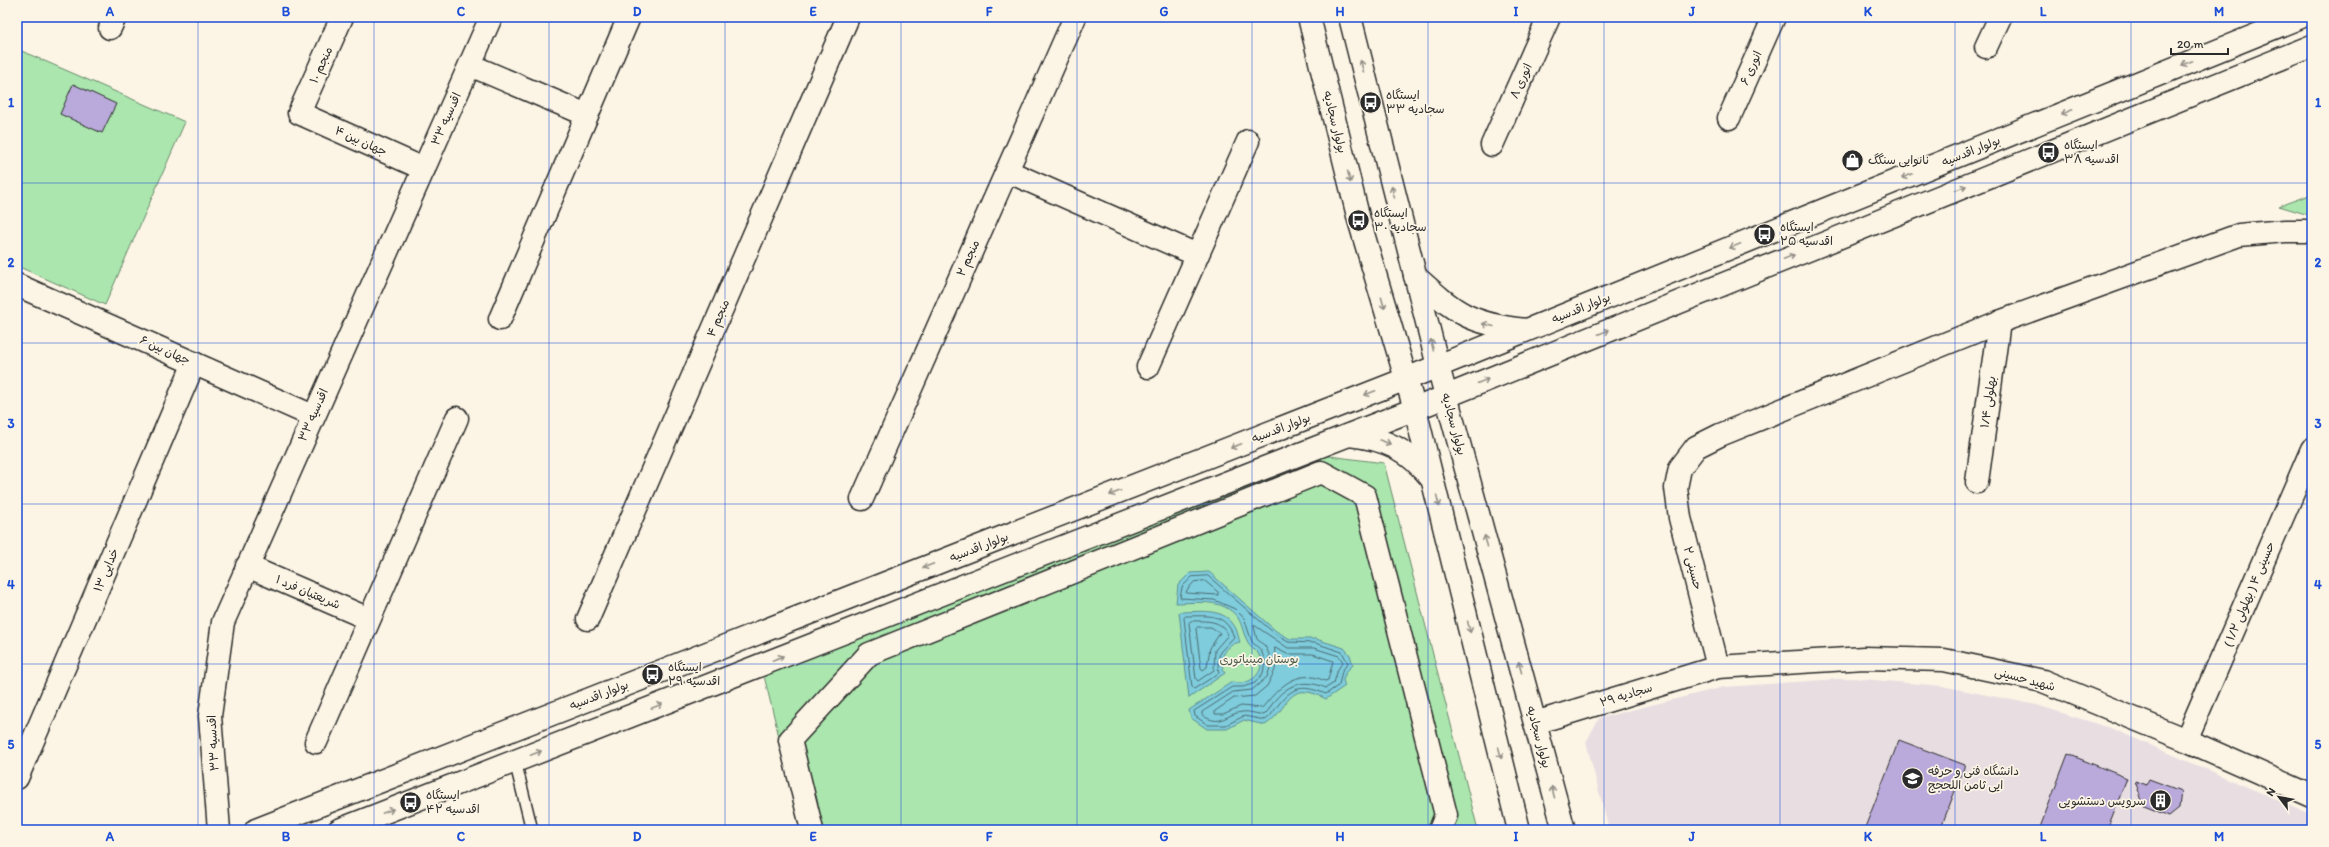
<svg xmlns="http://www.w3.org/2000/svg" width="2329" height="847" font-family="Itim,'Playpen Sans Arabic',sans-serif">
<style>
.built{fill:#e8dee2}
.green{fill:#aae6ad;stroke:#6a886c}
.water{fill:#7eccdc;stroke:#5d8c95}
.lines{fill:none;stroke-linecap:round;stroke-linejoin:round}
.shore{stroke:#4c6b72;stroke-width:1}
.building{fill:#b9aadb;stroke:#2b2b2b}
.lane-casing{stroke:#2b2b2b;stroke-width:14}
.street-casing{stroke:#2b2b2b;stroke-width:25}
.secondary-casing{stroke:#2b2b2b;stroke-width:25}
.lane{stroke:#fcf5e5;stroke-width:11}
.street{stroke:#fcf5e5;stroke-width:22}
.secondary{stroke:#fcf5e5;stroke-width:22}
.oneway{stroke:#949088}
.grid{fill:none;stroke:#1d4ed8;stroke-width:1;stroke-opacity:0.55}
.labels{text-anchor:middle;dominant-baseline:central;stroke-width:3.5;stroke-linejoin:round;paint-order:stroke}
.street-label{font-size:12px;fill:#2b2b2b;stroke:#fcf5e5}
.poi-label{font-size:12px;fill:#2b2b2b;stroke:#fcf5e5;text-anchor:start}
.park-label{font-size:12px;fill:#4b5a4c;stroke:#fcf5e5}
.neatline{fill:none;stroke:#1d4ed8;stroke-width:1.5}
.grid-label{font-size:13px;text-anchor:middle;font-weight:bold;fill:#1d4ed8}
</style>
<rect width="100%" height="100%" fill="#fcf5e5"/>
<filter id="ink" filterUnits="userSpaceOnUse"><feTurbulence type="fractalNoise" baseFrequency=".025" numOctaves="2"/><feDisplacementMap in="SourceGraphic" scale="8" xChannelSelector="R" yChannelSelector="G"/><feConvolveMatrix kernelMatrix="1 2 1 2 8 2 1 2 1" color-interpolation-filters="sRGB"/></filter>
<g filter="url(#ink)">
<polygon class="built" points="1852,678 1942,686 2037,705 2113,729 2312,815 2312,830 1609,830 1586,742 1599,718 1724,687"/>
<g class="green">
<polygon points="17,49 185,122 105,305 17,266"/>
<polygon points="2312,194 2312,216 2279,206"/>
<polygon points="1314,454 1384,463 1478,830 802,830 764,676"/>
</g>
<g class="water">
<path d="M1209 572 1276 631 1290 639H1316L1344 648 1350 655 1353 665 1346 672 1343 680 1345 686 1326 699C1286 677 1290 710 1265 725L1244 720 1227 729H1207L1191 718 1189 710 1232 682C1249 687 1267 673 1259 655 1257 650 1251 648 1249 644 1239 628 1245 618 1225 607 1211 600 1191 603 1176 603L1178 585 1190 573Z"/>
<path d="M1179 612C1196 612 1222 607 1233 624 1237 628 1238 636 1240 642 1225 645 1218 659 1225 673L1189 698Z"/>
</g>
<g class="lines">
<g class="shore">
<path d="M1208 576 1274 633 1288 642 1315 643 1342 652 1348 663 1342 671 1339 685 1326 694C1306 686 1294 684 1279 704 1274 710 1271 717 1265 720L1244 716 1226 725H1208L1195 716 1194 711 1232 687H1243L1255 683 1263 673 1265 661 1261 650 1252 642 1244 618 1235 609 1214 600 1180 598 1182 587 1192 577Z"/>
<polygon points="1205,581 1218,592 1218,595 1186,593 1187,590 1194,582"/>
<path d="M1186 616C1208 616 1225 612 1234 637L1220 652 1218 663 1219 673 1194 689 1192 687 1184 618Z"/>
<path d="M1191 621C1205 621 1222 619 1228 635L1215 650 1214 670 1198 681 1196 679 1189 623Z"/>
<path d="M1254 625 1288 648H1314L1339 656 1343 662 1338 669 1334 683 1326 688C1306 679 1289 683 1275 700 1271 705 1269 711 1264 715 1257 714 1249 711 1242 712 1225 714 1221 728 1202 715V712L1233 692 1252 690 1267 677 1270 668 1269 654 1265 646 1257 639Z"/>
<polygon points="1198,627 1211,627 1220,633 1210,648 1207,667 1203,670 1201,668 1196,629"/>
<path d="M1275 648 1287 654H1313L1333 661 1328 680 1325 681C1296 667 1278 689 1262 708L1241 706 1223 714H1215V711L1234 698 1255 696 1267 686 1275 670Z"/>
</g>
</g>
<g class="building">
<polygon points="73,84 116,104 102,133 60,114"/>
<polygon points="1899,740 1965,765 1940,830 1864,830"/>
<polygon points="2068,754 2127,778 2107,830 2039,830"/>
<polygon points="2149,779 2181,791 2179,808 2169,816 2144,806 2135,781 2146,785"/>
</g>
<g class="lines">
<defs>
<polyline id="lane" points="515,761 532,830"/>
<g id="street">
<polyline points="342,17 299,113 424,169"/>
<polyline points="110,28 115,17"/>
<polyline points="1986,47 2000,17"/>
<polyline points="470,65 587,115"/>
<polyline points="1729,118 1774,17"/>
<polyline points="1492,145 1549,17"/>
<polyline points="1007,171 1197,255"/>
<polyline points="17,285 313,416"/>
<polyline points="500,319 629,17"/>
<polyline points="1148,367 1248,141"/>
<polyline points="1977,482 1999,322"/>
<polyline points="862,499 1075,17"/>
<polyline points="247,566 369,619"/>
<polyline points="588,619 848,17"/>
<polyline points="1718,667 1680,518 1676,488 1680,468 1696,447 1720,435 1999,322 2239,235 2285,231 2312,231"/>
<polyline points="1535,723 1718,667 1864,658 1944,660 2043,681 2186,740 2312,796"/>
<polyline points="2186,740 2312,449"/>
<polyline points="316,742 457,418"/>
<polyline points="17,778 194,363"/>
<polyline points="219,830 210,716 223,622 491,17"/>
<polyline points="812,830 790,740 869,654 1321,472 1365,496 1446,815 1440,830"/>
</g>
<g id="secondary">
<polyline points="1309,17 1359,220 1415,409 1519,830"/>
<polyline points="1350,17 1438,366 1564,830"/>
<path d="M1415 276C1456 313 1469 324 1526 330"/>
<path d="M1349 435C1387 439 1407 449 1432 479"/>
<polyline points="256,830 1406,379 2301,17"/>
<polyline points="339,830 1415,409 2312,46"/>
</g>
</defs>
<use href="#lane" class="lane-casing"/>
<use href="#street" class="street-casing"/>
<use href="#secondary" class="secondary-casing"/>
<use href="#lane" class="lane"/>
<use href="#street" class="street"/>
<use href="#secondary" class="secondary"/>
</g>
<defs><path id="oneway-shaft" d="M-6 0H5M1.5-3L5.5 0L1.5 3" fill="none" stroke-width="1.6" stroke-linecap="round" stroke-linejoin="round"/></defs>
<g class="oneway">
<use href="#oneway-shaft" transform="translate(2187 63) rotate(158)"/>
<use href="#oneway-shaft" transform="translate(1362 66) rotate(-104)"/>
<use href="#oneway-shaft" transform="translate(2067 112) rotate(158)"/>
<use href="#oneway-shaft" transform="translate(1907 176) rotate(158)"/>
<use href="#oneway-shaft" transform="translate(1349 177) rotate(76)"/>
<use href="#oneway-shaft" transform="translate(1961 188) rotate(-22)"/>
<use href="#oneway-shaft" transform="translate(1393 192) rotate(-104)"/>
<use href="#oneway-shaft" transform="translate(1735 246) rotate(158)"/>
<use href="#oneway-shaft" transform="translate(1789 257) rotate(-22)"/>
<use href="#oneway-shaft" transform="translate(1383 303) rotate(74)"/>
<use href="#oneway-shaft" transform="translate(1488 325) rotate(-166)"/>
<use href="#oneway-shaft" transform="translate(1604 332) rotate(-22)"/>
<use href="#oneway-shaft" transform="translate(1432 345) rotate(-104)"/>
<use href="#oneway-shaft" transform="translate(1483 381) rotate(-22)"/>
<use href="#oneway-shaft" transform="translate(1370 393) rotate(159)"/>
<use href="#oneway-shaft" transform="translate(1385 442) rotate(20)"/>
<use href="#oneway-shaft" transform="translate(1236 446) rotate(159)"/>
<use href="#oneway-shaft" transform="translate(1115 493) rotate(159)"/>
<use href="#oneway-shaft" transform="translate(1438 501) rotate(76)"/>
<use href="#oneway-shaft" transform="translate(1486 541) rotate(-105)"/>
<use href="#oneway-shaft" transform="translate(928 566) rotate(159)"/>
<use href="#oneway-shaft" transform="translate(1469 627) rotate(76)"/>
<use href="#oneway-shaft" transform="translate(778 658) rotate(-21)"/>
<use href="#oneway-shaft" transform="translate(1520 667) rotate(-105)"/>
<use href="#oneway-shaft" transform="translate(657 706) rotate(-21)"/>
<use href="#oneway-shaft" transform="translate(536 753) rotate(-21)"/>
<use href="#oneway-shaft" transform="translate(1500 753) rotate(76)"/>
<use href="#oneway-shaft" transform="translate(1553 792) rotate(-105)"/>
<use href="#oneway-shaft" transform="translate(388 811) rotate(-21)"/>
</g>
</g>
<path class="grid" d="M198 17V830M374 17V830M549 17V830M725 17V830M901 17V830M1077 17V830M1252 17V830M1428 17V830M1604 17V830M1780 17V830M1955 17V830M2131 17V830M17 183H2312M17 343H2312M17 504H2312M17 664H2312"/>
<defs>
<symbol id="bus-disc" viewBox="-11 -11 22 22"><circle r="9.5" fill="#2b2b2b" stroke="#fcf5e5"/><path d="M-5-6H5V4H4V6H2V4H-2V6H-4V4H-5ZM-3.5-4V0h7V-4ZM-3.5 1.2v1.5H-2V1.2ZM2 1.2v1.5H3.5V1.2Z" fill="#fff"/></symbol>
<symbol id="shop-disc" viewBox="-11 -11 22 22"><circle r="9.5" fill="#2b2b2b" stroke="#fcf5e5"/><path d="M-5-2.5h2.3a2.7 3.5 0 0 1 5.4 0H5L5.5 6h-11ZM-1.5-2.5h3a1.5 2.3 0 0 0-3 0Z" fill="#fff"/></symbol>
<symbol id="university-disc" viewBox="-11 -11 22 22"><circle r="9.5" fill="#2b2b2b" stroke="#fcf5e5"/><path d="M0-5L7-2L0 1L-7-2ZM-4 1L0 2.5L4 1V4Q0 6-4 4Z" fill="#fff"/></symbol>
<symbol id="building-disc" viewBox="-11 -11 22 22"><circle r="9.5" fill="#2b2b2b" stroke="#fcf5e5"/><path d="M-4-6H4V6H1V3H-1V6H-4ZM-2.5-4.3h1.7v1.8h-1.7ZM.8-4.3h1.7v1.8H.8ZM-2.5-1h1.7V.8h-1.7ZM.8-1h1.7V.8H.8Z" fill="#fff"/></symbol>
</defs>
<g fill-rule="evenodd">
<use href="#bus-disc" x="1358" y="90" width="25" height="25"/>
<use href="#bus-disc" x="2036" y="140" width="25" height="25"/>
<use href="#shop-disc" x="1840" y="148" width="25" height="25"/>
<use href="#bus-disc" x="1346" y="208" width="25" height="25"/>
<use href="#bus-disc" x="1752" y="222" width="25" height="25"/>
<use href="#bus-disc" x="640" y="662" width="25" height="25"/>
<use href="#university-disc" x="1900" y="766" width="25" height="25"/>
<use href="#building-disc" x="2148" y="788" width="25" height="25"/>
<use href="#bus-disc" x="398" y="790" width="25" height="25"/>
</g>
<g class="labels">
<g class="street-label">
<text transform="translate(321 65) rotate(-66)">منجم ۱۰</text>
<text transform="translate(1751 68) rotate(-66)">انوری ۶</text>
<text transform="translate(1521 81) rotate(-66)">انوری ۸</text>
<text transform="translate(446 119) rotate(-66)">اقدسیه ۳۳</text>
<text transform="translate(1335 122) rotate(76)">بولوار سجادیه</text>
<text transform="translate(361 141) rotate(24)">جهان بین ۴</text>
<text transform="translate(1971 151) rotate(-22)">بولوار اقدسیه</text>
<text transform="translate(968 258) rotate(-66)">منجم ۲</text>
<text transform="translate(1581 308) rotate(-22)">بولوار اقدسیه</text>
<text transform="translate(718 318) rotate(-67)">منجم ۴</text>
<text transform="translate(165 350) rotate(24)">جهان بین ۶</text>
<text transform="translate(1988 402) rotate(-82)">بهلولی ۱/۴</text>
<text transform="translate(313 415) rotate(-66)">اقدسیه ۳۳</text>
<text transform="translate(1454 424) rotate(75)">بولوار سجادیه</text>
<text transform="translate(1281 428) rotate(-21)">بولوار اقدسیه</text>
<text transform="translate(979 547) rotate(-21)">بولوار اقدسیه</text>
<text transform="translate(1693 568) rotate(76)">حسینی ۲</text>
<text transform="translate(106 570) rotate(-67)">خدایی ۱۳</text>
<text transform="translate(308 592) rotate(23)">شریعتیان فرد ۱</text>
<text transform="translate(2249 594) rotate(-67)">حسینی ۴ ( بهلولی ۱/۲ )</text>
<text transform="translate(2025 679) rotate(15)">شهید حسینی</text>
<text transform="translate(599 695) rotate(-21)">بولوار اقدسیه</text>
<text transform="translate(1626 695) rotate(-17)">سجادیه ۲۹</text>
<text transform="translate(1539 737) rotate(75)">بولوار سجادیه</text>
<text transform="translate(213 743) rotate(-93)">اقدسیه ۳۳</text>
</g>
<g class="poi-label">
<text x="1386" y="95">ایستگاه<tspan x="1386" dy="14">سجادیه ۳۳</tspan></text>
<text x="2064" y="145">ایستگاه<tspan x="2064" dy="14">اقدسیه ۳۸</tspan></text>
<text x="1868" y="160">نانوایی سنگگ</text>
<text x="1374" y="213">ایستگاه<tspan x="1374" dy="14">سجادیه ۳۰</tspan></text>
<text x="1780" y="227">ایستگاه<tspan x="1780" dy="14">اقدسیه ۲۵</tspan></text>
<text x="668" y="667">ایستگاه<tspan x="668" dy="14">اقدسیه ۲۹</tspan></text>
<text x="1928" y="771">دانشگاه فنی و حرفه<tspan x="1928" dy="14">ایی ثامن اللحجج</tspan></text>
<text x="426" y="795">ایستگاه<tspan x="426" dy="14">اقدسیه ۴۲</tspan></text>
<text x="2146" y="801" text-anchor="end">سرویس دستشویی</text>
</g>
<g class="park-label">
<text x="1259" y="659">بوستان مینیاتوری</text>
</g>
</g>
<rect width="2329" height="847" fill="none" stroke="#fcf5e5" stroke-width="44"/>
<g transform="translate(2279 797) rotate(302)" stroke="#fcf5e5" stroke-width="3" paint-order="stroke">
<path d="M0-3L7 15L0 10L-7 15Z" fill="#2b2b2b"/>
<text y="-6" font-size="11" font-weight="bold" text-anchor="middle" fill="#2b2b2b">N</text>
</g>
<path d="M2171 48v6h57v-6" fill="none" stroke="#2b2b2b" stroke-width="2"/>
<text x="2177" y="48" font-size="12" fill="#2b2b2b" stroke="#fcf5e5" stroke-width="3" paint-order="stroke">20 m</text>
<rect x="22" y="22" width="2285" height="803" class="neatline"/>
<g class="grid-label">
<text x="110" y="16">A</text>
<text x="286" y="16">B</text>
<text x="461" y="16">C</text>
<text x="637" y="16">D</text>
<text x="813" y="16">E</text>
<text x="989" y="16">F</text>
<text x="1164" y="16">G</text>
<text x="1340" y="16">H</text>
<text x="1516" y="16">I</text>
<text x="1692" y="16">J</text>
<text x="1868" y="16">K</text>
<text x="2043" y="16">L</text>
<text x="2219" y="16">M</text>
<text x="11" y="107">1</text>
<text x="2318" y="107">1</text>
<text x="11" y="267">2</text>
<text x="2318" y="267">2</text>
<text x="11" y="428">3</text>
<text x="2318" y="428">3</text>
<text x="11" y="589">4</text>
<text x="2318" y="589">4</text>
<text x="11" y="749">5</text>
<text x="2318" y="749">5</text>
<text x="110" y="841">A</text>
<text x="286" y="841">B</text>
<text x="461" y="841">C</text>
<text x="637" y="841">D</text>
<text x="813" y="841">E</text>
<text x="989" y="841">F</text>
<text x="1164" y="841">G</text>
<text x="1340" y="841">H</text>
<text x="1516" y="841">I</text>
<text x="1692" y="841">J</text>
<text x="1868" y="841">K</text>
<text x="2043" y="841">L</text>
<text x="2219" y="841">M</text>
</g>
</svg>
